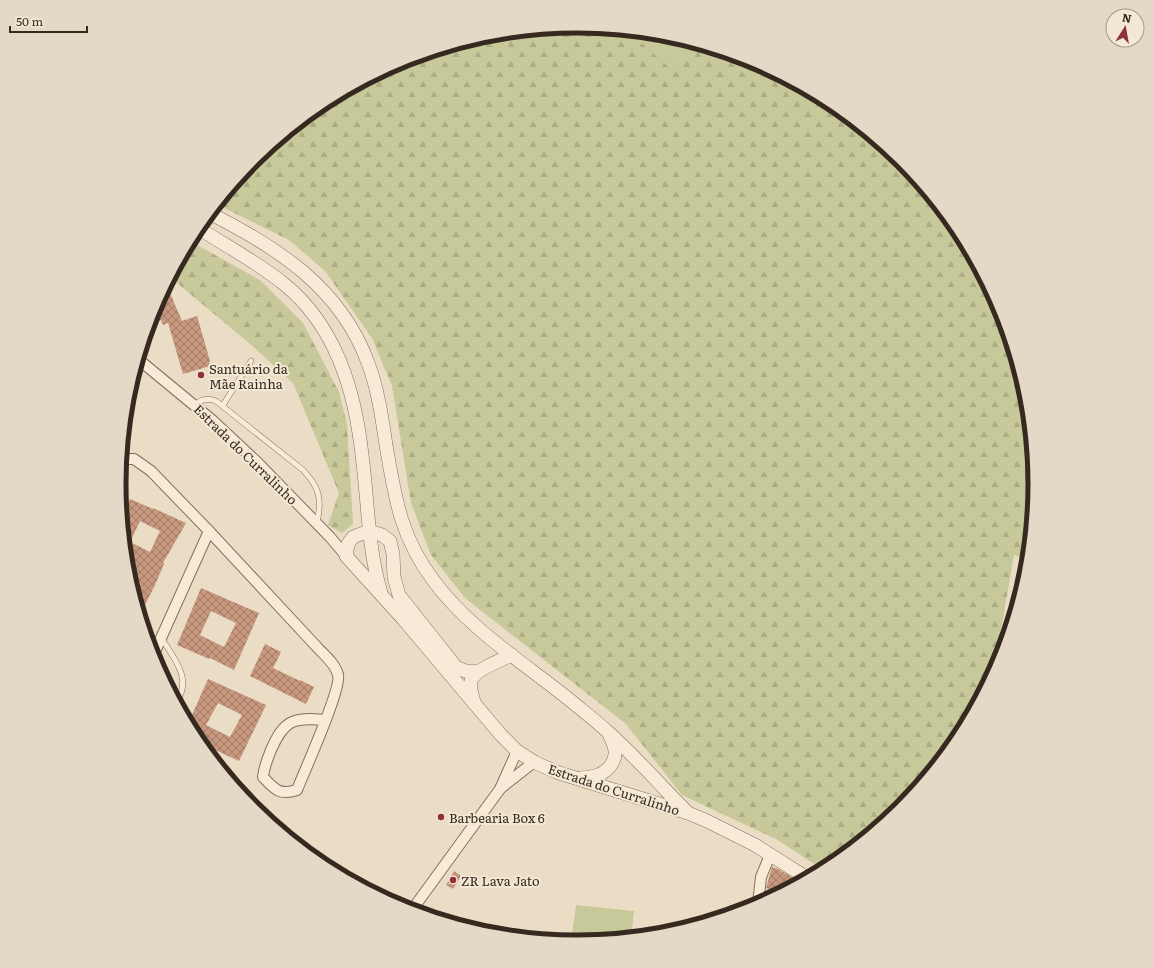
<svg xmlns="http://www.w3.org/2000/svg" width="1153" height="968" font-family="Literata,serif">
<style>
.forest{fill:url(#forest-firs)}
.pitch{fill:#c7c99a}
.building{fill:url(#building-cross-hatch);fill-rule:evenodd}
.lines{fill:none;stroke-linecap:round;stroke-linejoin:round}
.service-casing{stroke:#856f5c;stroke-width:6}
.minor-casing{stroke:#856f5c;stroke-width:12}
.tertiary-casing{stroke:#856f5c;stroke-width:14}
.service{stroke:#f7ebd8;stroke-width:5}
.minor{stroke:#f7ebd8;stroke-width:10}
.tertiary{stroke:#f7ebd8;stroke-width:13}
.poi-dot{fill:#903038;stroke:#f3e8d4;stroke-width:1.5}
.labels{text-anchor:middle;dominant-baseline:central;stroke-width:4;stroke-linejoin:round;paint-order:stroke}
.poi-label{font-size:13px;fill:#36291f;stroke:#f3e8d4;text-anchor:start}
.street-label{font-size:13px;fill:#36291f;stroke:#f3e8d4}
.rim{fill:none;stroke:#36291f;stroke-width:5}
</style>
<defs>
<pattern id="forest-firs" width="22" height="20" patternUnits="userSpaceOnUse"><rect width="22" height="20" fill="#c7c99a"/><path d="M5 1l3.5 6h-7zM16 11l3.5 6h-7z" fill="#acad84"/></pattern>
<pattern id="building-cross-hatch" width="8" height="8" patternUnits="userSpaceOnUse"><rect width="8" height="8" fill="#c7977e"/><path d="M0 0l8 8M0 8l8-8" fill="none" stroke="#a27b67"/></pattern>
</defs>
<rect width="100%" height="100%" fill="#ebddc5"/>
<g class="forest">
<polygon points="577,26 666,35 752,61 831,103 901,160 957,230 1000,309 1026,395 1034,484 1027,560 1014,555 994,670 957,739 900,808 831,865 822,869 776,839 682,795 626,724 465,598 431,555 411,503 392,386 372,338 325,271 289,240 216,204 253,160 322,103 401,61 487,35"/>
<polygon points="190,241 260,280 303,323 339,392 347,425 353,524 342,533 328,525 339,493 293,383 249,343 171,278 170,278"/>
</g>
<g class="pitch">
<polygon points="628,31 666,35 698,44 673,71"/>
<polygon points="576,905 634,911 631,937 571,942"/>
</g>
<g class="building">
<polygon points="170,293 182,321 197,316 210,361 209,362 210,366 183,374 168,323 163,325 161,320 156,322 152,313 159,298"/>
<path d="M130 499 153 509V508L186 523 163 563 164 564 155 585 140 615 127 573 122 516ZM140 521 160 531 150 552 130 542Z"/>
<path d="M201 588 259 613 234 670 210 658 209 659 177 645ZM211 611 236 623 224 647 200 635Z"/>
<polygon points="265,644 281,652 273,668 300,681 300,680 314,687 306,704 250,676"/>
<path d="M208 679 266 705 239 761 198 742 188 724ZM218 703 242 715 230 737 206 725Z"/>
<polygon points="772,867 778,869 793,878 791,886 780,892 766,888"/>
<polygon points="454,871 461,876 453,889 446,885"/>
</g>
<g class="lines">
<defs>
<g id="service">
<path d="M195 405C201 399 208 398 216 401L303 470C320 488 322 499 317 523"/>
<polyline points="223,405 251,361"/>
<path d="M162 639C174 658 193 680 176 702"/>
</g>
<g id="minor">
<polyline points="138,359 212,420 257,462 330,537 346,556"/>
<path d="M120 465 126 459H134L151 471 209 531 316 646C323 654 336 664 338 675 342 688 304 772 297 790 280 796 274 789 263 777 264 767 267 760 271 750 284 720 293 717 325 720"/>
<polyline points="153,656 209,531"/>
<polyline points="501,788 534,762"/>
<polyline points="758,904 761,877 770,855"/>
<polyline points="412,910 500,789 517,751"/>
</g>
<g id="tertiary">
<path d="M209 213C277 247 341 288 368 363 378 389 382 418 386 445 395 497 400 536 433 580 469 629 524 663 571 701 583 711 596 721 608 732 636 757 660 785 687 812"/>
<path d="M197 227C226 246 257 262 284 284 336 326 355 391 362 455 368 501 368 549 381 593"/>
<polyline points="478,671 465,671 456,667 399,595 394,577 393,554 390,541 382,535 369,531 353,537 348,544 346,556 404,620 501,735 517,751 534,762 556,772 688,813 707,821 755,845 807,878"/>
<path d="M474 703C473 696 469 688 471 681 474 670 501 660 512 655"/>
<path d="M580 778C593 777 603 776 611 765 613 762 615 757 615 754 616 747 612 741 610 736"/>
</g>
</defs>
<use href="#service" class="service-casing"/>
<use href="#minor" class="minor-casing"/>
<use href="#tertiary" class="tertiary-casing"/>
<use href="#service" class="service"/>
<use href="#minor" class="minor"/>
<use href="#tertiary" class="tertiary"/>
</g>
<g class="poi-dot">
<circle cx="201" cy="375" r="4"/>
<circle cx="441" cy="817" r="4"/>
<circle cx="453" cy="880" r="4"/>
</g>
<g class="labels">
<g class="poi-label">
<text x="209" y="368">Santuário da<tspan x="209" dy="15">Mãe Rainha</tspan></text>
<text x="449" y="817">Barbearia Box 6</text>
<text x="461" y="880">ZR Lava Jato</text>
</g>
<g class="street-label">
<text transform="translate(246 454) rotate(44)">Estrada do Curralinho</text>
<text transform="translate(614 789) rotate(18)">Estrada do Curralinho</text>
</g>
</g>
<path d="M0 0H1153V968H0ZM126 484a451 451 0 1 1 902 0a451 451 0 1 1-902 0Z" fill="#e4d9c6" fill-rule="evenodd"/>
<path class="rim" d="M126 484a451 451 0 1 1 902 0a451 451 0 1 1-902 0Z"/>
<g transform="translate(1125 28) rotate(11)"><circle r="19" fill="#f3e8d4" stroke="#a79c8c"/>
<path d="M0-3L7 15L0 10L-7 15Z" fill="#903038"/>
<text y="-6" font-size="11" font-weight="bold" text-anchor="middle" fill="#36291f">N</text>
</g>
<path d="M10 26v6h77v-6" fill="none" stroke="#36291f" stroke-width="2"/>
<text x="16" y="26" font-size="12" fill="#36291f" stroke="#f3e8d4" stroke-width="3" paint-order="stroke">50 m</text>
</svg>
